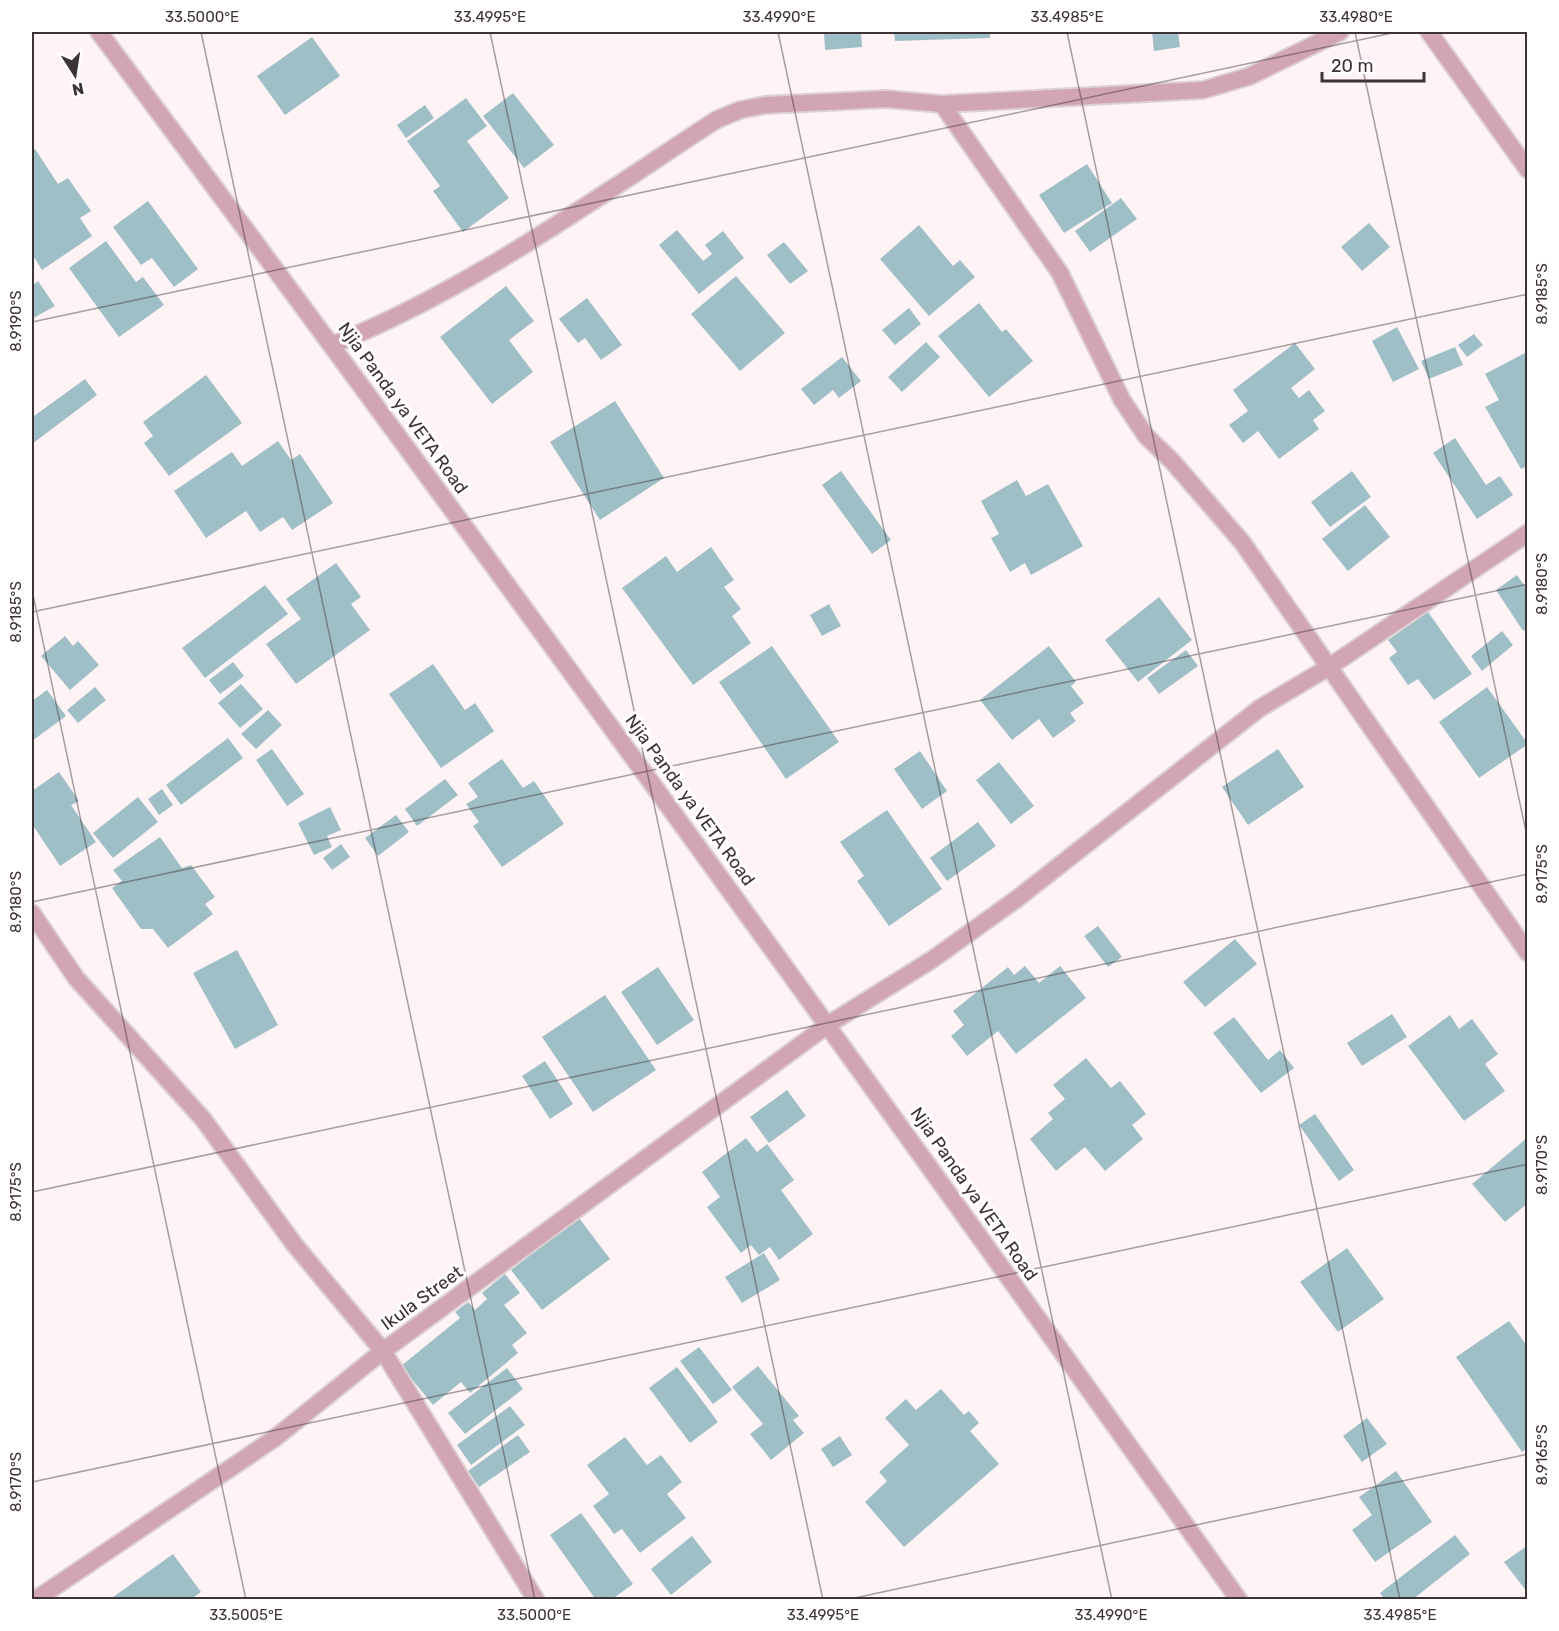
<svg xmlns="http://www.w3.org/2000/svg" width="1559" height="1631" font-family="Rubik,sans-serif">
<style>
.building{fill:#9fbfc6}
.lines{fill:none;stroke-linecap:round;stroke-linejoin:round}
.minor-casing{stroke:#dcd0d3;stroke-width:20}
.tertiary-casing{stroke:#dcd0d3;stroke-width:20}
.minor{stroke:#d2a5b4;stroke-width:16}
.tertiary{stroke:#d2a5b4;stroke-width:16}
.ticks{fill:none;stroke:#3d3235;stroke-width:1.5;stroke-opacity:0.45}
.labels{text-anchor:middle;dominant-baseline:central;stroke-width:6;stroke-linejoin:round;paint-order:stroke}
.street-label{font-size:18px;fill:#3d3235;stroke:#fff}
.neatline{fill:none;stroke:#3d3235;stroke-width:2}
.ticks-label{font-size:15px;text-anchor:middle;fill:#3d3235}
</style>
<rect width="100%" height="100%" fill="#fff3f6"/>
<g class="building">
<polygon points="824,32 861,32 862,47 825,50"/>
<polygon points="894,32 990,32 990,38 895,41"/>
<polygon points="1152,32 1178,32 1180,47 1154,51"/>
<polygon points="312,37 340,76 285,115 257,76"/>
<polygon points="513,93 554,145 524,168 483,116"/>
<polygon points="466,98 487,126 467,141 509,198 463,232 433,191 440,186 407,141"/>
<polygon points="425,105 434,118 406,138 397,125"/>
<polygon points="35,149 58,184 68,178 91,211 80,218 92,236 42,270 32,254 32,151"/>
<polygon points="1087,164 1112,203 1064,233 1039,195"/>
<polygon points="1121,198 1137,219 1090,252 1075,231"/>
<polygon points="148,201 198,269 174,287 152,258 141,265 113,227"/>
<polygon points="1369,223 1390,247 1362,271 1341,247"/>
<polygon points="919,225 953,266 960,260 975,277 929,316 880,259"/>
<polygon points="677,230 703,261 712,254 705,245 723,231 744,258 699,294 659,245"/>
<polygon points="106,241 136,282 143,277 164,305 119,337 69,268"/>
<polygon points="784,242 808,271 790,284 767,255"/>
<polygon points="736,276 785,333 740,371 691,314"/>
<polygon points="38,281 55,306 32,319 32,286"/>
<polygon points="506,286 534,321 509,340 533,372 492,404 440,337"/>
<polygon points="587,298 622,345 601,360 585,338 578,343 559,319"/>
<polygon points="979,303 1002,332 1006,329 1033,361 989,397 938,336"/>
<polygon points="909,308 921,324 895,345 882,330"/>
<polygon points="1397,327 1419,369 1393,382 1372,341"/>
<polygon points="1474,334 1483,345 1467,357 1458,345"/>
<polygon points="926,342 940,357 902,392 888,377"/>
<polygon points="1295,343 1315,369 1291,388 1299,398 1309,390 1325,411 1313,420 1319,429 1279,459 1258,431 1243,443 1229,425 1248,411 1233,390"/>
<polygon points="1455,347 1463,365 1429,379 1421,361"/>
<polygon points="1525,353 1528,357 1528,466 1521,469 1485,407 1499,400 1485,374"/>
<polygon points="842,357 861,381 839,398 833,390 814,405 801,389"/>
<polygon points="206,375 242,423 169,476 144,443 153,436 143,422"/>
<polygon points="85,379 97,395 32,444 32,413 34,416"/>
<polygon points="615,401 664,478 600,520 550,442"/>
<polygon points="1455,438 1486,485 1500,476 1513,495 1477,519 1433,453"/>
<polygon points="278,441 291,460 300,454 333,503 292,530 283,517 260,532 246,511 206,538 174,491 232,452 242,466"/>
<polygon points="841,471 891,540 872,554 822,485"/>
<polygon points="1352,471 1371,497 1330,527 1311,502"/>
<polygon points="1017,480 1026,496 1048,484 1083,546 1031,575 1025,563 1010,572 991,538 999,534 981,501"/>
<polygon points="1365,505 1390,537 1348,571 1322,539"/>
<polygon points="711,547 734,580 724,587 741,609 732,616 751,643 693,685 622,588 666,556 677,572"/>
<polygon points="336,563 361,597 351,604 370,630 296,684 266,644 301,619 286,599"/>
<polygon points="1517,575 1528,591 1528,628 1523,631 1496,590"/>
<polygon points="265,585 288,614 205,678 182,648"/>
<polygon points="1159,597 1192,640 1138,682 1105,640"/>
<polygon points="829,604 841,626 822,636 810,615"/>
<polygon points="1428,612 1472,674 1434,700 1418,679 1408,685 1389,658 1397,652 1388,640"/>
<polygon points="1502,631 1513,645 1482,671 1471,656"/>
<polygon points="65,636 73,646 78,641 99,665 70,690 41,656"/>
<polygon points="772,646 839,742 786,779 719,682"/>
<polygon points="1049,646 1076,682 1071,686 1084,703 1070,713 1076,721 1053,738 1039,719 1012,740 980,700"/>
<polygon points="1186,650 1198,666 1159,694 1147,678"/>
<polygon points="233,662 244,676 220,694 209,680"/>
<polygon points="433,664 465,710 475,703 494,731 441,768 389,694"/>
<polygon points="241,684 263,709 240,728 218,703"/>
<polygon points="95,687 106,700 78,723 67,710"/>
<polygon points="1487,687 1528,744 1479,778 1439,722"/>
<polygon points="47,690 66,716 32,741 32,701"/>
<polygon points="268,710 282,725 256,749 241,734"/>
<polygon points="228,738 243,758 181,805 166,785"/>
<polygon points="272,749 304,794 287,806 256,760"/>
<polygon points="1278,749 1304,787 1248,825 1222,787"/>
<polygon points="920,751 947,791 922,809 894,769"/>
<polygon points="502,759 523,788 534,781 564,824 502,867 473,826 479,822 466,804 478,797 468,783"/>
<polygon points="999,762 1034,806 1011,824 976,780"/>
<polygon points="59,772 79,801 71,805 96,842 60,866 32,824 32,791"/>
<polygon points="445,779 458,795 417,826 405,809"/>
<polygon points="162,789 173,805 159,815 148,799"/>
<polygon points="138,797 158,822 113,858 93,833"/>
<polygon points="330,807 341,830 327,836 332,847 314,855 298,823"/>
<polygon points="887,810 942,889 889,926 857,881 864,876 840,842"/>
<polygon points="396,815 409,832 378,856 365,838"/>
<polygon points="978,822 996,846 947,881 930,858"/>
<polygon points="160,837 182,868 191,865 215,897 205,904 213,914 168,948 153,929 141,929 112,888 122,881 113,870"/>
<polygon points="341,844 350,857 332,870 323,858"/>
<polygon points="1098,926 1122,957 1108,967 1084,936"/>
<polygon points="1235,939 1257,964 1205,1007 1183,982"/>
<polygon points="237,950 278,1025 235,1049 193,973"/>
<polygon points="1025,966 1039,983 1060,966 1086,998 1016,1054 998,1031 967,1056 951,1036 964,1025 953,1011 1008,967 1014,975"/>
<polygon points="658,967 694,1020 657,1045 621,992"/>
<polygon points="605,995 656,1070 593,1112 542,1037"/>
<polygon points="1392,1014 1407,1037 1362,1066 1347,1043"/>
<polygon points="1450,1015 1459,1029 1472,1019 1498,1054 1485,1064 1505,1091 1464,1121 1408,1046"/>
<polygon points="1234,1017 1268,1060 1280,1050 1294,1068 1261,1093 1213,1033"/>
<polygon points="1086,1058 1111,1088 1120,1081 1146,1114 1132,1125 1143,1139 1105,1171 1085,1147 1056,1171 1030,1139 1053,1119 1048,1113 1065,1099 1053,1085"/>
<polygon points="545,1061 573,1104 550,1119 522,1076"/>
<polygon points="787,1090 806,1116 769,1143 750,1117"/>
<polygon points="1315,1114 1354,1170 1339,1181 1299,1125"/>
<polygon points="1528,1137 1528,1203 1505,1222 1472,1184"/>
<polygon points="746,1138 757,1152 767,1144 794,1180 781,1190 813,1234 779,1260 770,1247 759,1255 751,1245 741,1253 707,1207 720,1197 702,1172"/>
<polygon points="579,1218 610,1259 542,1310 511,1270"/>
<polygon points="1347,1248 1384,1299 1338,1332 1300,1282"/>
<polygon points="764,1253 780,1280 742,1303 725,1277"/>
<polygon points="505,1274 520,1293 504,1305 527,1333 512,1345 518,1353 470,1393 461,1382 433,1405 401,1366 460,1318 455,1312 468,1302 475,1310 487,1299 482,1293"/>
<polygon points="1509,1321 1528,1347 1528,1448 1522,1452 1456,1357"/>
<polygon points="699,1347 732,1390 713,1404 680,1361"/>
<polygon points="758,1366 799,1416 793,1420 804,1433 771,1460 750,1434 763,1424 732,1387"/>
<polygon points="677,1367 718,1422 690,1443 649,1388"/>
<polygon points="507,1368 523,1389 465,1434 448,1413"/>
<polygon points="941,1389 964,1415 969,1411 979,1423 970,1431 999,1464 904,1547 865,1502 887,1481 879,1472 909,1445 885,1418 906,1399 916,1410"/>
<polygon points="510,1406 525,1425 471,1465 457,1445"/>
<polygon points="1367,1418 1387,1444 1362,1462 1343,1436"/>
<polygon points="518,1435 530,1452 479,1487 468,1471"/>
<polygon points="840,1436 852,1455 833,1467 821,1449"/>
<polygon points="625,1437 647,1465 661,1455 682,1482 667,1494 686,1518 640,1553 622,1529 614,1534 593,1506 609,1494 587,1465"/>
<polygon points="1396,1471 1432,1522 1375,1562 1352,1530 1372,1515 1359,1497"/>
<polygon points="581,1513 633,1584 611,1600 596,1600 550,1535"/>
<polygon points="1455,1535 1470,1554 1412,1600 1385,1600 1380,1593"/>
<polygon points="692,1536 712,1562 671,1595 651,1569"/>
<polygon points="1528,1545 1528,1593 1504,1562"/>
<polygon points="173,1554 201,1592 190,1600 109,1600"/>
</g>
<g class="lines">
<defs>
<g id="minor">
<polyline points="1429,32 1528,170"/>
<polyline points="942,104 1060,273 1122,400 1146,436 1172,461 1242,542 1528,953"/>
<path d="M332 345C470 289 592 201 716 120L740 110 765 105 886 99 942 104 1203 90 1250 76 1340 32"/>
<polyline points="32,913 76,978 203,1119 294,1244 383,1351 536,1600"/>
<polyline points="35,1600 275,1438 383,1351 829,1024 933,959 1018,898 1260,708 1329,667 1528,533"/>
</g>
<path id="tertiary" d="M99 32C485 550 864 1073 1239 1600"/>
</defs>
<use href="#minor" class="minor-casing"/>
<use href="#tertiary" class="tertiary-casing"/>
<use href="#minor" class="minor"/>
<use href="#tertiary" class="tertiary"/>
</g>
<path class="ticks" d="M201 32 535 1600M490 32 823 1600M778 32 1112 1600M1067 32 1400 1600M1355 32 1528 841M32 322 1397 32M32 590 246 1600M32 612 1528 294M32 902 1528 584M32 1192 1528 874M32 1482 1528 1164M845 1600 1528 1454"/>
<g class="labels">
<g class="street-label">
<text transform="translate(403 408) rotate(54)">Njia Panda ya VETA Road</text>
<text transform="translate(690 800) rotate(54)">Njia Panda ya VETA Road</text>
<text transform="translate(974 1194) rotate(55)">Njia Panda ya VETA Road</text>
<text transform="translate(422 1298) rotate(-36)">Ikula Street</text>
</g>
</g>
<rect width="1559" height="1631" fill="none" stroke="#ffffff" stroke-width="66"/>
<g transform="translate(75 75) rotate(168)" stroke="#ffffff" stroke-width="4.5" paint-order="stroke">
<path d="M0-4.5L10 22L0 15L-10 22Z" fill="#3d3235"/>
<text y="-9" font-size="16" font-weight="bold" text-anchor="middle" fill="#3d3235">N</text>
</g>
<path d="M1322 72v9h102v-9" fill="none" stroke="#3d3235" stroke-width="3"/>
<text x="1331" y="72" font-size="18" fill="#3d3235" stroke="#ffffff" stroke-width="4.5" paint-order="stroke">20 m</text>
<rect x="33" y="33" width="1493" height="1565" class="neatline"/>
<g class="ticks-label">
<text x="202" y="22">33.5000°E</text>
<text x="490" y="22">33.4995°E</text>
<text x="779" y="22">33.4990°E</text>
<text x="1067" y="22">33.4985°E</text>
<text x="1356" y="22">33.4980°E</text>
<text transform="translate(1542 294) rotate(-90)" y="5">8.9185°S</text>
<text transform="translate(16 321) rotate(-90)" y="5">8.9190°S</text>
<text transform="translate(1542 584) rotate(-90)" y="5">8.9180°S</text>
<text transform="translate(16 612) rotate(-90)" y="5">8.9185°S</text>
<text transform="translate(1542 874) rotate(-90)" y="5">8.9175°S</text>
<text transform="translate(16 902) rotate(-90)" y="5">8.9180°S</text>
<text transform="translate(1542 1165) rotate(-90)" y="5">8.9170°S</text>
<text transform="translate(16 1192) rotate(-90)" y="5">8.9175°S</text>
<text transform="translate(1542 1455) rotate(-90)" y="5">8.9165°S</text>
<text transform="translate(16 1482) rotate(-90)" y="5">8.9170°S</text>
<text x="246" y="1620">33.5005°E</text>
<text x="534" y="1620">33.5000°E</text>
<text x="823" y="1620">33.4995°E</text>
<text x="1111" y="1620">33.4990°E</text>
<text x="1400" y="1620">33.4985°E</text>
</g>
</svg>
